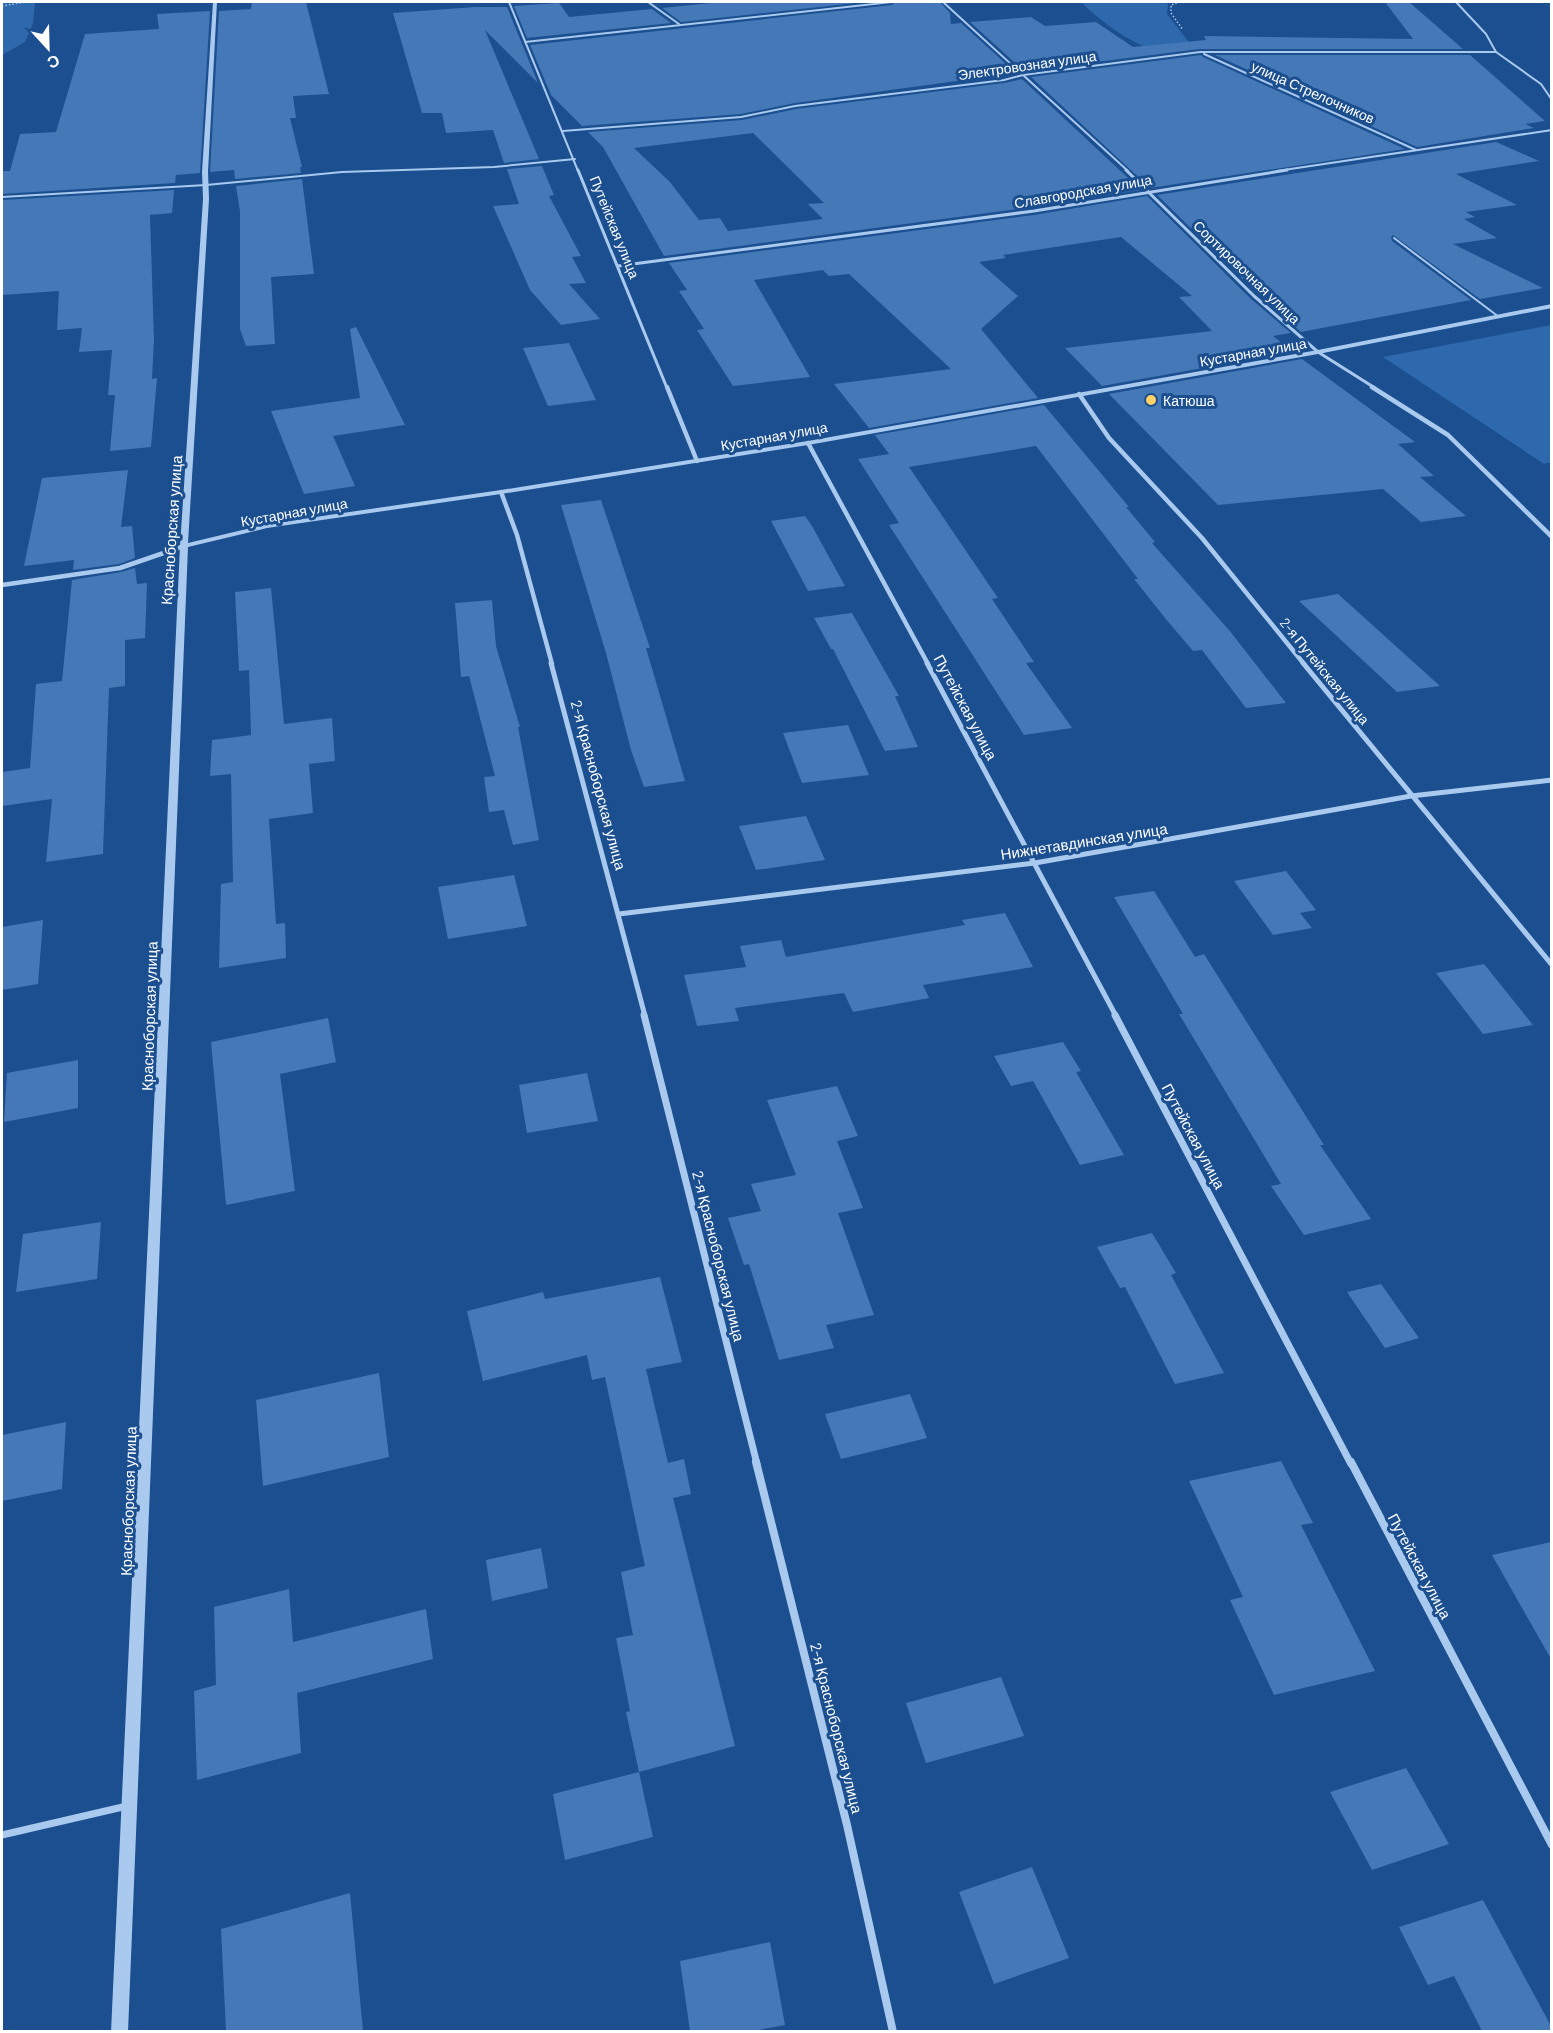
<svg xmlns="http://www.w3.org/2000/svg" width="1553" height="2033" font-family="Barlow,sans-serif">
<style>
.green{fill:#2e69ad}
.building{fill:#4478b7;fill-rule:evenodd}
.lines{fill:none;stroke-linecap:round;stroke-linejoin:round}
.path{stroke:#a9c9ee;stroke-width:1.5;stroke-dasharray:1.5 2;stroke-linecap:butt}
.service-far1{stroke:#a9c9ee;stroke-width:2}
.service{stroke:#a9c9ee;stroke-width:7}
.minor-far5{stroke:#a9c9ee;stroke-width:2}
.minor-far4{stroke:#a9c9ee;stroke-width:3}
.minor-far3{stroke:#a9c9ee;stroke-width:4.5}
.minor-far2{stroke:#a9c9ee;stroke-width:5}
.minor-far1{stroke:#a9c9ee;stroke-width:7}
.minor{stroke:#a9c9ee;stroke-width:8}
.tertiary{fill:#a9c9ee;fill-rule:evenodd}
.poi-dot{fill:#ffd166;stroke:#1b4f8f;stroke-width:2}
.labels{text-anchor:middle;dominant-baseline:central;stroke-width:6;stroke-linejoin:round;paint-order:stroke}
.far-street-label{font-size:14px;fill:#fff;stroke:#1b4f8f}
.far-poi-label{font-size:14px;fill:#fff;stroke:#1b4f8f;text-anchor:start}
.street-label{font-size:15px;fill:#fff;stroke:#1b4f8f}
</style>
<rect width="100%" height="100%" fill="#1b4f8f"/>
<g class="green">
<polygon points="2,2 35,3 33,23 25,42 2,55"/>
<path d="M1081 2H1163L1168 4 1167 14 1191 45C1180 46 1163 51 1153 49 1130 44 1097 18 1081 2Z"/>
<polygon points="1551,325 1551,462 1544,464 1383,357"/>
</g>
<g class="building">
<polygon points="252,2 306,2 329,94 293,96 296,118 290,118 302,167 300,167 301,173 235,179 234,170 210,172 219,11 251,9"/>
<polygon points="722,2 865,2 681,22 662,8"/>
<polygon points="895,2 940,2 950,13 951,24 961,23 1016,73 795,103 741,114 582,126 551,95 530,45 892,5"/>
<polygon points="1385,2 1409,2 1463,49 1200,49 1024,71 970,22 1031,17 1045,26 1096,22 1133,47 1206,40 1204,36 1413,39"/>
<polygon points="559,3 569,17 652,9 671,23 527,38 514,6"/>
<polygon points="475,7 507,7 538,83 485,30 539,159 504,163 493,130 446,133 442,113 422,113 393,13"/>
<polygon points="210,11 200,173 176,175 175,183 2,194 2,171 10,171 20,134 56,132 85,34 159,29 157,14"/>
<polygon points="1201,55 1203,57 1405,149 1150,188 1031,77"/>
<polygon points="1215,55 1470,55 1545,121 1525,124 1534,128 1417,147"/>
<path d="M1022 79 1141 190 1033 207 664 256 603 147 588 132 742 120 796 109 1004 83ZM753 133 824 203 808 204 823 219 728 231 720 218 699 220 670 182 634 148Z"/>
<polygon points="1496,142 1539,161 1456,174 1517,205 1466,212 1475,217 1464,219 1497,238 1453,244 1543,288 1480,299 1393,235 1391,237 1392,241 1471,300 1301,332 1257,293 1157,195"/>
<polygon points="542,166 554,195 549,196 581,256 572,257 586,283 569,284 600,319 561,325 530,290 493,206 519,204 507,169"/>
<polygon points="302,179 314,274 271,277 275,344 246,346 240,329 240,211 236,186"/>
<polygon points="174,190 172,213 150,215 154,339 152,379 157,378 151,447 110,451 115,395 108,395 112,350 79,352 82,328 57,330 59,291 2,295 2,200"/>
<polygon points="1147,196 1251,299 1291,333 1273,336 1293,352 1102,386 1065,348 1212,331 1179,297 1192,296 1121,237 1003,255 1006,258 979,262 1018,296 981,329 1038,398 869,428 834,384 951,369 849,274 829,276 823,270 754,280 810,377 733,386 697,330 704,329 679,291 687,290 669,263 1034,215"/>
<polygon points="356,327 405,425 333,436 355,486 304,494 271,411 360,398 350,329"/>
<polygon points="569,343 596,400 548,406 523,348"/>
<polygon points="1302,359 1415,442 1398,444 1434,476 1420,477 1466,516 1421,522 1383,489 1218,505 1109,394"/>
<polygon points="1044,405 1129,507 1126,507 1155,542 1152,543 1229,630 1286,703 1246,708 1202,650 1193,651 1165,618 1134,579 1138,579 1036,446 909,467 998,598 992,599 1034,662 1026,663 1072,728 1024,735 889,525 899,523 858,459 889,454 875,435"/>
<polygon points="128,470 121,527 132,526 135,558 119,564 73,570 74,560 24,566 42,478"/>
<polygon points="601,500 650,648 646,648 685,781 644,787 631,750 606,653 561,505"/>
<polygon points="805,516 812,526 845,586 808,591 771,521"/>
<polygon points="135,568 137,584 147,583 145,638 125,640 125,686 109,688 103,854 46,862 52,799 2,806 2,772 30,768 36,684 62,681 72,580 121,572"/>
<polygon points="271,588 284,724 332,718 335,761 309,764 313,813 269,819 276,924 285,923 286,958 219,968 221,884 233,882 231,774 210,776 212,740 251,735 249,670 239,671 235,592"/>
<polygon points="1338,594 1440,686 1397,692 1299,601"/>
<polygon points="492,600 496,646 520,727 518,727 539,840 513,845 504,810 489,812 484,777 495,776 469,676 461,677 455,603"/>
<polygon points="852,613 899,696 895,696 918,747 885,751 833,649 831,649 814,618"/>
<polygon points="848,725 869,775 802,783 783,733"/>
<polygon points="806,816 825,860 756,870 739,826"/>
<polygon points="1286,871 1316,910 1300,913 1312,928 1273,935 1234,881"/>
<polygon points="514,875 527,926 448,939 438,887"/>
<polygon points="1154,891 1195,957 1204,954 1324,1145 1320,1145 1371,1219 1304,1235 1271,1186 1281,1184 1179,1014 1183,1014 1114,897"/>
<polygon points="1005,913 1033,967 923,985 929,998 853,1012 844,993 735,1008 739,1021 697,1026 684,975 746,967 740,946 781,940 786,957 965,925 962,920"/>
<polygon points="43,920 38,984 2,990 2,927"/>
<polygon points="1484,964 1533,1025 1483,1034 1436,973"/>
<polygon points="328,1018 336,1062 280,1074 295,1191 226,1205 211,1042"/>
<polygon points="1063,1042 1081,1071 1076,1072 1124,1155 1080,1165 1033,1081 1011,1086 994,1056"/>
<polygon points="78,1060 78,1108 4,1122 7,1073"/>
<polygon points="587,1073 598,1121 527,1133 519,1085"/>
<polygon points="837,1086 858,1136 837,1141 863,1208 838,1213 874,1315 826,1325 834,1348 779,1360 749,1264 744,1265 728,1218 761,1211 751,1184 796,1175 767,1100"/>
<polygon points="101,1222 97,1279 16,1292 23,1234"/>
<polygon points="1152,1233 1176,1273 1171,1275 1224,1373 1175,1384 1125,1287 1120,1288 1097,1247"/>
<polygon points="660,1277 682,1362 646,1369 668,1463 684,1459 691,1494 673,1498 735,1746 639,1772 626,1712 630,1711 616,1638 633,1635 621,1572 645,1566 605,1377 592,1380 587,1355 483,1381 467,1311 543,1292 545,1299"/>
<polygon points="1381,1284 1419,1338 1385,1348 1347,1292"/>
<polygon points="379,1373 389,1457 263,1486 256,1400"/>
<polygon points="910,1394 927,1438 841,1459 825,1414"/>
<polygon points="66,1422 62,1489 2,1501 2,1435"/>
<polygon points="1281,1461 1313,1523 1301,1525 1375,1671 1274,1695 1230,1600 1243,1597 1189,1481"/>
<polygon points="1551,1542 1551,1659 1492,1555"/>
<polygon points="541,1548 548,1588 492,1601 486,1560"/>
<polygon points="289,1589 293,1642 426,1609 433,1659 297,1693 301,1753 197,1780 194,1691 216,1685 214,1607"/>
<polygon points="1001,1677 1024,1736 926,1763 906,1703"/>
<polygon points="1406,1768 1449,1844 1372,1870 1330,1792"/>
<polygon points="639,1772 653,1837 565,1860 553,1794"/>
<polygon points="1032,1867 1069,1958 994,1984 959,1892"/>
<polygon points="350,1893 363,2031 226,2031 221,1929"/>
<polygon points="1483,1900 1551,2026 1551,2031 1482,2031 1454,1976 1428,1985 1399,1927"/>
<polygon points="770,1942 785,2025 753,2031 690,2031 680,1961"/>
</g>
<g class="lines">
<g class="path">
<polyline points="1180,2 1171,5 1171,13 1183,30"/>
<polyline points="2,6 25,2"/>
</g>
<g class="service-far1">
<polyline points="648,2 679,24"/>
<polyline points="2,197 206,185 342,172 494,167 575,159"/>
<polyline points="1394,238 1499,317"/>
</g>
<polyline class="service" points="2,1835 127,1806"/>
<g class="minor-far5">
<polyline points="509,2 578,171"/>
<polyline points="943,2 1128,171"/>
<polyline points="1456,2 1486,34 1496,52 1541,84 1552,100"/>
<polyline points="525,42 892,2"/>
<polyline points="1204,54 1416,150"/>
<polyline points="563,131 741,117 795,106 1004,80 1023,75 1200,52 1496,52"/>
<polyline points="1277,171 1552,130"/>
</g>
<g class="minor-far4">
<polyline points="578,170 667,388"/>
<polyline points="1126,170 1254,296 1318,352 1375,388"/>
<polyline points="618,266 1034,211 1287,170"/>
</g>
<g class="minor-far3">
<polyline points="667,387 697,461"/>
<polyline points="1372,387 1448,435 1552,537"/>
<polyline points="1079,394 1109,438 1202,538 1304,664"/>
<polyline points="808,443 928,664"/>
<polyline points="501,492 517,535 552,664"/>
<polyline points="2,585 120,568 184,546"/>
</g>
<g class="minor-far2">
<polyline points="551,663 645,1016"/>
<polyline points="927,663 1116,1016"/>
<polyline points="1303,663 1552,965"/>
<polyline points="619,914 1035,863 1411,796 1552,780"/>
</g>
<g class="minor-far1">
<polyline points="644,1015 757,1464"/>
<polyline points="1115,1015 1351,1464"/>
</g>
<g class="minor">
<polyline points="756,1462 847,1825 893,2032"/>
<polyline points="1351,1462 1552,1845"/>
</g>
<polygon class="tertiary" points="213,2 217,2 208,172 209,199 188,543 267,524 501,490 808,441 1318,350 1552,304 1552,308 1318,354 808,445 501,494 267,528 188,547 128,2032 111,2032 180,546 203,199 202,172"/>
</g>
<circle class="poi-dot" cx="1151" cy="400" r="6"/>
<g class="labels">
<g class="far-street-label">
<text transform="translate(1027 65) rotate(-8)">Электровозная улица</text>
<text transform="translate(1313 92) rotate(24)">улица Стрелочников</text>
<text transform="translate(1083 191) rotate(-10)">Славгородская улица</text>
<text transform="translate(615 227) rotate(68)">Путейская улица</text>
<text transform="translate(1247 272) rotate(44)">Сортировочная улица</text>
<text transform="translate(1253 352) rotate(-10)">Кустарная улица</text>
<text transform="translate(774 436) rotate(-10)">Кустарная улица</text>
<text transform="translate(294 512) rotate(-10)">Кустарная улица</text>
<text transform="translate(1325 671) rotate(51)">2-я Путейская улица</text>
</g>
<g class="far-poi-label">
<text x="1163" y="400">Катюша</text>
</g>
<g class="street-label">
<text transform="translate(171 530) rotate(-86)">Красноборская улица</text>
<text transform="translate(966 707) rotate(62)">Путейская улица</text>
<text transform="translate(599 785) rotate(75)">2-я Красноборская улица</text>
<text transform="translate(1084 841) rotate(-9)">Нижнетавдинская улица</text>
<text transform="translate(149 1016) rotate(-88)">Красноборская улица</text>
<text transform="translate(1194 1136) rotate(62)">Путейская улица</text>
<text transform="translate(719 1256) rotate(76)">2-я Красноборская улица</text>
<text transform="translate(128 1501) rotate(-88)">Красноборская улица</text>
<text transform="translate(1420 1566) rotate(62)">Путейская улица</text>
<text transform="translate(837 1728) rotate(76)">2-я Красноборская улица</text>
</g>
</g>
<rect width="1553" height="2033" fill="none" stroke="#ffffff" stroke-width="6"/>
<g transform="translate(48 48) rotate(158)" stroke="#1b4f8f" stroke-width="4.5" paint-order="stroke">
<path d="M0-4.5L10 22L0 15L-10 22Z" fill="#ffffff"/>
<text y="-9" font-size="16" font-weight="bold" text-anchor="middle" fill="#ffffff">С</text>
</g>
</svg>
